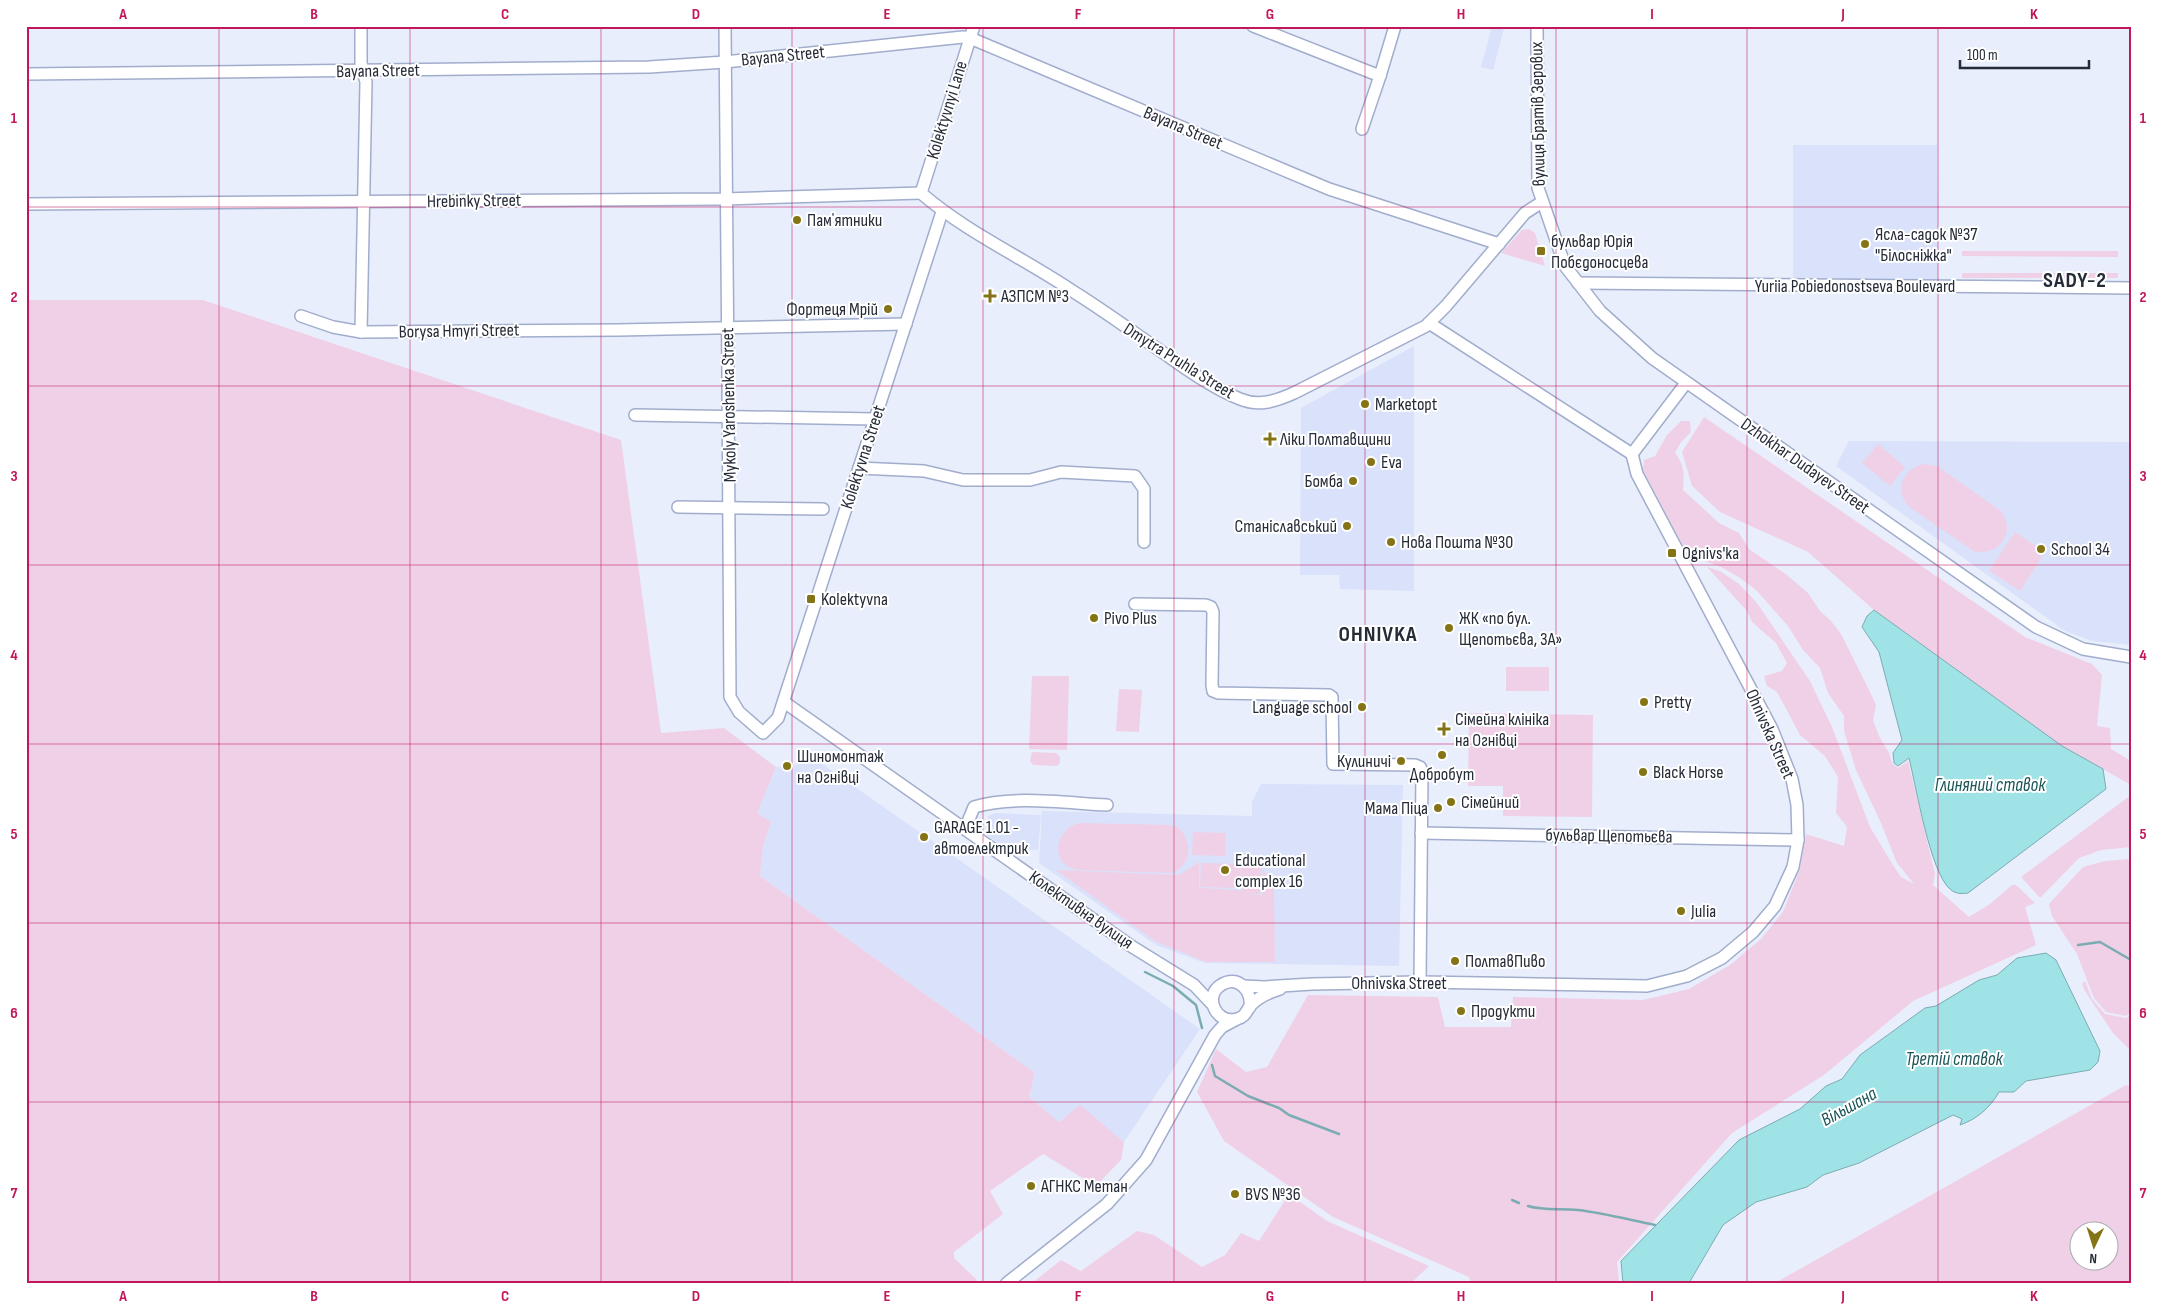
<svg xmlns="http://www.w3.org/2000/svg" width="2157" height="1309" font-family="'Sofia Sans Condensed',sans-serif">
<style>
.built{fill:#d9e2fa}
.green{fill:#f0d0e7;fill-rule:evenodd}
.water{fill:#9fe3e6;stroke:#7bacb2}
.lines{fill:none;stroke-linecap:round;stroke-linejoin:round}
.stream{stroke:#7bacb2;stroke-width:2.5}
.minor-casing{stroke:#a1adcc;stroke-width:14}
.minor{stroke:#fff;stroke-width:11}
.grid{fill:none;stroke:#c2185b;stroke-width:1;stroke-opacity:0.55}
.poi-dot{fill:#857416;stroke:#fff;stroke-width:2}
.labels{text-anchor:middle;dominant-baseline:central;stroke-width:4;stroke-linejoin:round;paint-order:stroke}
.street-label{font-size:18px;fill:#262b38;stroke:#fff}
.poi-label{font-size:18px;fill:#262b38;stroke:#fff;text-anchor:start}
.water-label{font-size:19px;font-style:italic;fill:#1a5457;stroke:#fff}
.district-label{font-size:22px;font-weight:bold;letter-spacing:1px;fill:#262b38;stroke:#fff}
.neatline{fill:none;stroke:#c2185b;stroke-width:2}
.grid-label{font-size:16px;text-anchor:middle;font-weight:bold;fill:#c2185b}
</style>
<rect width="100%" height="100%" fill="#e9eefc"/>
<g class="built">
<polygon points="1492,26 1504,28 1493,70 1481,67"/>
<polygon points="1793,145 1937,145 1938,279 1793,280"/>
<polygon points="1414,346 1414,591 1340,589 1339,575 1300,575 1301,408"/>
<polygon points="1849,441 2131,442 2131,645 2092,641 2065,631 1836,466"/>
<polygon points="808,754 1200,1029 1124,1142 1080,1106 1059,1122 1029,1097 1035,1073 760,876 763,846 771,822 757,813 776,767 799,764"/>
<polygon points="1261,784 1403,785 1399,966 1205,963 1156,945 1039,863 1042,811 1252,816 1252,802"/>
<polygon points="995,813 1041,815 1038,850 1007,849 987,835 988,816"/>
</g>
<g class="green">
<polygon points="1529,229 1535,233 1545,266 1501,253 1522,230"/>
<polygon points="1962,251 2118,251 2118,257 1962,256"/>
<rect x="1962" y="273" width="156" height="5"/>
<polygon points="26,300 203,300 621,440 661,733 724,728 776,767 757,813 771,822 763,846 760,876 1035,1073 1029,1097 1059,1122 1080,1105 1124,1142 1121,1160 1096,1186 1043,1154 990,1191 1003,1214 954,1252 954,1258 977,1280 974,1283 26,1283"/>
<polygon points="1704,417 2025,637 2092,664 2102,675 2097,726 2110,728 2111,749 2131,761 2131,785 2062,746 2041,731 1874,610 1808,552 1720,512 1692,486 1682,452"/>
<path d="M1681 421H1690L1691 432 1681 442 1675 453C1685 465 1684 475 1683 490L1719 523 1739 533 1749 549 1787 575 1808 593 1820 611 1831 621 1841 634 1869 690 1876 705 1873 720 1879 736 1889 753 1892 763 1898 768 1908 761 1935 874 1933 885 1969 917 1990 904 2012 885H2016L2035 903 2025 907 2036 945 1913 1001 1824 1075 1732 1133 1617 1262 1619 1283H1471L1469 1277 1333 1217 1224 1141 1197 1092 1216 1049 1246 1072 1267 1067 1308 995 1438 997 1445 1027H1511L1513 997 1643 1000 1689 989 1730 965 1761 939 1783 912 1800 869 1806 834 1844 846 1847 827 1836 813 1838 777 1825 756 1800 735 1777 692 1767 686 1764 676 1782 671 1787 663 1776 643 1752 622 1747 611 1707 567 1720 571 1739 584 1757 603 1810 681 1832 727 1870 827 1893 865 1901 877 1914 884 1897 863 1881 823 1856 770 1844 731V716L1828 693 1820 668 1803 650 1788 626 1756 590 1740 578 1721 567 1702 560 1682 544 1643 470 1644 460 1655 456 1667 435Z"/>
<polygon points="1878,444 1905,467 1890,486 1862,463"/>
<path d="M1924 464 1937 466 2001 511C2016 532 2000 555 1975 552L1908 506C1894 489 1903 468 1924 464Z"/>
<polygon points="2015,532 2045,552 2020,591 1989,571"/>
<rect x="1506" y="667" width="43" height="24"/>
<polygon points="1032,676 1069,676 1067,750 1029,749"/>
<polygon points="1119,689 1142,690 1139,732 1116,731"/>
<polygon points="1469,713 1593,715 1592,817 1503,816 1503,786 1468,786"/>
<polygon points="1032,752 1056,753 1060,757 1060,763 1057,766 1033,765 1030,761"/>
<polygon points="2131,795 2131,847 2101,850 2079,858 2040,898 2021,877"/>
<path d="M1080 823 1171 825 1179 828C1193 844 1192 865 1171 873L1078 870C1075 869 1070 868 1067 866 1049 853 1061 826 1080 823Z"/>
<polygon points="1193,832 1226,833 1225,856 1192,855"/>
<polygon points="2131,859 2131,960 2129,965 2131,968 2131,1012 2126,1016 2106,1012 2094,998 2077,954 2052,916 2049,904 2083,867 2105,861"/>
<polygon points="1199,862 1199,888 1240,890 1241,893 1242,864 1262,864 1260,894 1241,894 1262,895 1263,869 1274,889 1275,962 1206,962 1155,941 1056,870 1179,875"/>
<polygon points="1201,863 1241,864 1240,888 1200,887"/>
<polygon points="2085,981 2092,999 2105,1014 2126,1018 2131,1015 2131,1051 2113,1033 2085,991 2082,984"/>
<path d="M2126 1085 2131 1087V1283H1775ZM2080 1232H2110V1262H2080Z"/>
<polygon points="1289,1194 1327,1221 1429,1266 1411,1283 1032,1283 1061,1260 1081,1271 1137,1231 1154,1235 1202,1267 1225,1255 1241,1233 1259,1241"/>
</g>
<g class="water">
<path d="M1874 610 2062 746 2103 769 2106 789 1968 893C1962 894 1955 894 1950 889 1930 872 1916 786 1909 758L1898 766 1894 763 1893 753 1902 740 1879 652 1862 627 1867 616Z"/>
<path d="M2046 953 2056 960 2100 1051 2098 1062 2090 1070 2026 1081 2014 1092H1999C1990 1108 1977 1119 1960 1125L1962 1119 1953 1115 1859 1163 1823 1175 1807 1187 1756 1202 1723 1225 1689 1283H1623L1621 1261 1739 1140 1800 1109 1826 1086 1842 1079 1860 1055 1925 1008 1936 1006 1979 980 1997 975 2017 958Z"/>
</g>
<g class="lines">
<g class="stream">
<polyline points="2078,945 2100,942 2131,960"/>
<polyline points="1145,972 1173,986 1196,1005 1202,1028"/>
<polyline points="1212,1065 1215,1076 1248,1096 1279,1108 1289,1115 1339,1134"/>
<polyline points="1512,1200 1519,1203"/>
<path d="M1528 1206C1544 1211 1561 1208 1578 1210 1604 1213 1630 1220 1655 1225"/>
</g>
<defs>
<g id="minor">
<path d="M725 26C726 250 730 473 730 697L739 712 763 733 778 718 942 212"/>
<polyline points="1253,26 1380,76 1395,26"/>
<polyline points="1537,26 1538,188 1565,266 1600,311 1652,358 2036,627 2083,649 2131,657"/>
<polyline points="26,74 649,67 725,62 963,37 970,38 1329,189 1499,244"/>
<polyline points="1362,129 1380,76"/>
<path d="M921 193C967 233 1024 258 1074 292 1106 312 1137 335 1168 356 1190 372 1215 389 1240 399 1259 407 1276 401 1294 393L1426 326 1446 306 1525 213 1542 202"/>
<polyline points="921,193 974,26"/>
<polyline points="26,204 725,199 921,193"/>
<polyline points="1578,283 2131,288"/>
<polyline points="301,316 333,327 361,332 618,330 906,324"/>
<polyline points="1429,323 1632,454"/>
<polyline points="361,332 366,82 361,63 361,26"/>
<polyline points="635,415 875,419"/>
<polyline points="1632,454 1686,383"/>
<polyline points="859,468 924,471 963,480 1030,480 1061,472 1135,476 1144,489 1144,542"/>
<polyline points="678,507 823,509"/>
<polyline points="1135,604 1206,605 1211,607 1213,612 1212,685 1213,691 1218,693 1329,695 1332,697 1333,764 1415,765 1420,767 1422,771 1420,982"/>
<polyline points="784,702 1131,946 1194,985 1213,1005"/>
<path d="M965 829 974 807C1013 795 1066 803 1107 805"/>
<polyline points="1421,833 1798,840"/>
<polyline points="1244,986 1264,987 1312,984 1420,982 1647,986 1687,976 1722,958 1753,932 1775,906 1793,867 1798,840 1797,805 1792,779 1772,729 1637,474 1632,454"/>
<path d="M1250 1007C1252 991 1238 974 1221 985 1203 996 1216 1025 1237 1019 1245 1017 1246 1012 1250 1006 1257 998 1270 992 1280 989"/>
<polyline points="1007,1283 1107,1204 1146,1160 1215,1035 1222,1027 1235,1020"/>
</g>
</defs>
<use href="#minor" class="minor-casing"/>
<use href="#minor" class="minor"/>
</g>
<path class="grid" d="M219 26V1283M410 26V1283M601 26V1283M792 26V1283M983 26V1283M1174 26V1283M1365 26V1283M1556 26V1283M1747 26V1283M1938 26V1283M26 207H2131M26 386H2131M26 565H2131M26 744H2131M26 923H2131M26 1102H2131"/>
<g class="poi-dot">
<circle cx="797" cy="220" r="5"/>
<circle cx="1865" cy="244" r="5"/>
<rect x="1536" y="246" width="10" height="10" rx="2.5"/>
<path d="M987.5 288.5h5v5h5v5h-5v5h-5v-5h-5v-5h5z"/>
<circle cx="888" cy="309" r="5"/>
<circle cx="1365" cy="404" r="5"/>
<path d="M1267.5 431.5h5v5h5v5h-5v5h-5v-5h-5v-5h5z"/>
<circle cx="1371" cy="462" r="5"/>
<circle cx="1353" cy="481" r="5"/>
<circle cx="1347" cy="526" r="5"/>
<circle cx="1391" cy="542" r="5"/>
<circle cx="2041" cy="549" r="5"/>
<rect x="1667" y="548" width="10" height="10" rx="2.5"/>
<rect x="806" y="594" width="10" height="10" rx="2.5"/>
<circle cx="1094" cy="618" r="5"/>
<circle cx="1449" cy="628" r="5"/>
<circle cx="1644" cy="702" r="5"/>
<circle cx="1362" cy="707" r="5"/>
<path d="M1441.5 721.5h5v5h5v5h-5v5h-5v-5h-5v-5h5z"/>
<circle cx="1442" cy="755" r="5"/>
<circle cx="1401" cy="761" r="5"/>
<circle cx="787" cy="766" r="5"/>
<circle cx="1643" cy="772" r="5"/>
<circle cx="1451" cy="802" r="5"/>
<circle cx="1438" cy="808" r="5"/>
<circle cx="924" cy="837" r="5"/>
<circle cx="1225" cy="870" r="5"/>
<circle cx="1681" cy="911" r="5"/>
<circle cx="1455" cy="961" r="5"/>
<circle cx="1461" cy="1011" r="5"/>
<circle cx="1031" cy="1186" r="5"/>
<circle cx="1235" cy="1194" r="5"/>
</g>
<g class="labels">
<g class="street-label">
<text transform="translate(783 56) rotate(-6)">Bayana Street</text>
<text transform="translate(378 71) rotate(-1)">Bayana Street</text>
<text transform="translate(947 110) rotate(-73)">Kolektyvnyi Lane</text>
<text transform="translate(1538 114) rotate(-91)">вулиця Братів Зерових</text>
<text transform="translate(1183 128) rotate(23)">Bayana Street</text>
<text transform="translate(474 201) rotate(-1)">Hrebinky Street</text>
<text x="1855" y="286">Yuriia Pobiedonostseva Boulevard</text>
<text transform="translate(459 331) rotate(-1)">Borysa Hmyri Street</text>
<text transform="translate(1179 361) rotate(32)">Dmytra Pruhla Street</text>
<text transform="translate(729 405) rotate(-91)">Mykoly Yaroshenka Street</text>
<text transform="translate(863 457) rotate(-72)">Kolektyvna Street</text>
<text transform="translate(1805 466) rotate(35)">Dzhokhar Dudayev Street</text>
<text transform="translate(1770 734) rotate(66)">Ohnivska Street</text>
<text transform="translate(1609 836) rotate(1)">бульвар Щепотьєва</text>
<text transform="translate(1081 910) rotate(35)">Колективна вулиця</text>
<text x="1399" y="983">Ohnivska Street</text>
</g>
<g class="poi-label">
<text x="807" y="220">Памʼятники</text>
<text x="1875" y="234">Ясла-садок №37<tspan x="1875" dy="21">"Білосніжка"</tspan></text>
<text x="1551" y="241">бульвар Юрія<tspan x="1551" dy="21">Побєдоносцева</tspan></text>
<text x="1001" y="296">АЗПСМ №3</text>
<text x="878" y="309" text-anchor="end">Фортеця Мрій</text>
<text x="1375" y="404">Marketopt</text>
<text x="1280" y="439">Ліки Полтавщини</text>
<text x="1381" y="462">Eva</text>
<text x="1343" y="481" text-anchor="end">Бомба</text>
<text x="1337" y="526" text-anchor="end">Станіславський</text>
<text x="1401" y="542">Нова Пошта №30</text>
<text x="2051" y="549">School 34</text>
<text x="1682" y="553">Ognivs'ka</text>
<text x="821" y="599">Kolektyvna</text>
<text x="1104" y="618">Pivo Plus</text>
<text x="1459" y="618">ЖК «по бул.<tspan x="1459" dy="21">Щепотьєва, 3А»</tspan></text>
<text x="1654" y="702">Pretty</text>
<text x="1352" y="707" text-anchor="end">Language school</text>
<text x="1455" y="719">Сімейна клініка<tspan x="1455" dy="21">на Огнівці</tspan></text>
<text x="797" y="756">Шиномонтаж<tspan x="797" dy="21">на Огнівці</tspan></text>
<text x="1391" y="761" text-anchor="end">Кулиничі</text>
<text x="1653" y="772">Black Horse</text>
<text x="1442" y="774" text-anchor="middle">Добробут</text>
<text x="1461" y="802">Сімейний</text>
<text x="1428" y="808" text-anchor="end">Мама Піца</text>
<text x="934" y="827">GARAGE 1.01 -<tspan x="934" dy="21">автоелектрик</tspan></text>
<text x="1235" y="860">Educational<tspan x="1235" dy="21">complex 16</tspan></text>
<text x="1691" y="911">Julia</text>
<text x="1465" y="961">ПолтавПиво</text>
<text x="1471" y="1011">Продукти</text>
<text x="1041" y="1186">АГНКС Метан</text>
<text x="1245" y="1194">BVS №36</text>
</g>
<g class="water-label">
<text x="1990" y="785">Глиняний ставок</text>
<text x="1954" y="1059">Третій ставок</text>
<text transform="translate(1849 1107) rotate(-29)">Вільшана</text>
</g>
<g class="district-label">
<text x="2075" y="280">SADY-2</text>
<text x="1378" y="634">OHNIVKA</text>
</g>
</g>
<rect width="2157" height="1309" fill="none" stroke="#ffffff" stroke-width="55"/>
<g transform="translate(2094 1246) rotate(184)"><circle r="24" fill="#ffffff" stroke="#a8aaaf"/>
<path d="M0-4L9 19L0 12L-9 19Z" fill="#857416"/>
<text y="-8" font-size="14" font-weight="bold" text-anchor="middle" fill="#262b38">N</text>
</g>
<path d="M1960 60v8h129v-8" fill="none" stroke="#262b38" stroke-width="2.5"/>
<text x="1967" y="60" font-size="15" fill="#262b38" stroke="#ffffff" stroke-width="4" paint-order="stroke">100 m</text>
<rect x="28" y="28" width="2102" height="1254" class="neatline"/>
<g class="grid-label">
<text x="123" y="19">A</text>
<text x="314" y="19">B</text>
<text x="505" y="19">C</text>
<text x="696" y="19">D</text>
<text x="887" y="19">E</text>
<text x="1078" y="19">F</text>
<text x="1270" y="19">G</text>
<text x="1461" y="19">H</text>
<text x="1652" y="19">I</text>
<text x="1843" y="19">J</text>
<text x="2034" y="19">K</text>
<text x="14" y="123">1</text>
<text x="2143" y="123">1</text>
<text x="14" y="302">2</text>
<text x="2143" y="302">2</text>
<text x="14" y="481">3</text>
<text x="2143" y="481">3</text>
<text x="14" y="660">4</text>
<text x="2143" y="660">4</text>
<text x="14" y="839">5</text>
<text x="2143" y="839">5</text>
<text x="14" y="1018">6</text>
<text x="2143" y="1018">6</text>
<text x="14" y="1198">7</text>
<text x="2143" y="1198">7</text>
<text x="123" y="1301">A</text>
<text x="314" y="1301">B</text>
<text x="505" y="1301">C</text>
<text x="696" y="1301">D</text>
<text x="887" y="1301">E</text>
<text x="1078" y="1301">F</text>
<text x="1270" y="1301">G</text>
<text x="1461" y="1301">H</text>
<text x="1652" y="1301">I</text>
<text x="1843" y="1301">J</text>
<text x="2034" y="1301">K</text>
</g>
</svg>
